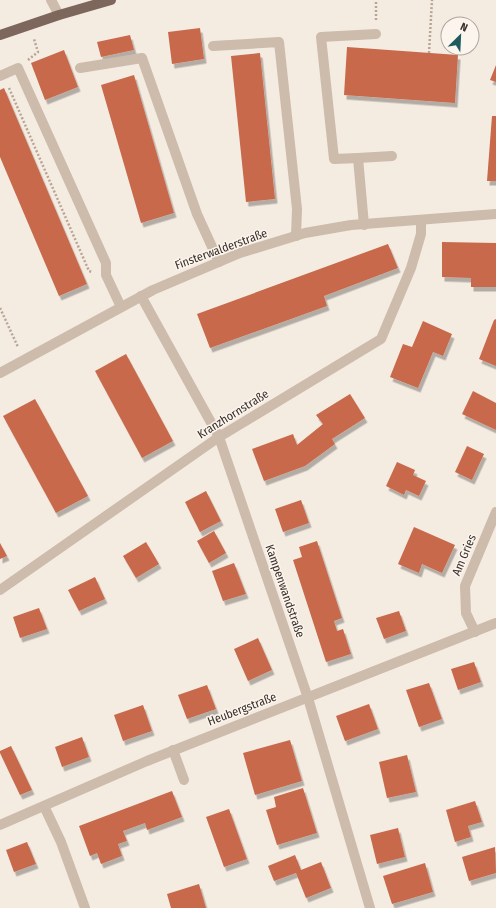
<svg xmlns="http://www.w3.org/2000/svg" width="496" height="908" font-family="'Fira Sans Condensed',sans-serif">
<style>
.building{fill:#c8694b;filter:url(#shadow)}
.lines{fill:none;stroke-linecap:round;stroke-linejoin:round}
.path{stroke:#b9a596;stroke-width:2.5;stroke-dasharray:2 2;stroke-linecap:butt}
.minor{stroke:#cdbbac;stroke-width:10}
.major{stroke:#7d675c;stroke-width:10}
.labels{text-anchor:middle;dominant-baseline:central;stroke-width:3;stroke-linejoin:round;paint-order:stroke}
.street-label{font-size:12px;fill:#3b302b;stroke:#fbf5ee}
</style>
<defs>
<filter id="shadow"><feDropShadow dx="2.5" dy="4.5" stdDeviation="0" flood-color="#0004"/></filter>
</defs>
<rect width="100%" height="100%" fill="#f4ebe1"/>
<g class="building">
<polygon points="200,28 204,59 172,64 168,32"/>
<polygon points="130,35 134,50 101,57 97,42"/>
<polygon points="347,47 458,55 455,103 344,95"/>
<polygon points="64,50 78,87 45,100 31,63"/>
<polygon points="260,53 275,199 246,202 231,56"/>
<polygon points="496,65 496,82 490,80"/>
<polygon points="134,75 174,213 141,223 101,85"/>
<polygon points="4,88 87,284 59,296 0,157 0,90"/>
<polygon points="492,116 496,116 496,181 487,181"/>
<polygon points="442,242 496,243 496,287 471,287 471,278 442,277"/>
<polygon points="388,244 398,268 324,296 327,306 210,348 197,314"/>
<polygon points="496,319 496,366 479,359 494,320"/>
<polygon points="423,321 452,334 443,356 433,352 418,388 390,377 403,344 412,347"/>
<polygon points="126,354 173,441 142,458 95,371"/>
<polygon points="473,391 496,403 496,430 462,414"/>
<polygon points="350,394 365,418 332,439 335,444 305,466 264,481 252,449 293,434 297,445 323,424 316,415"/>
<polygon points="35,399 88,496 56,513 3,416"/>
<polygon points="467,446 484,454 472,480 455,472"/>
<polygon points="397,462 415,470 413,475 426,481 419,496 406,490 404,495 386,486"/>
<polygon points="206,491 221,521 200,532 185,502"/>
<polygon points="301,500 309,523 283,532 275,509"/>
<polygon points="414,527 455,545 442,573 422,564 419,573 398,564"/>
<polygon points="214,531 226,553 209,563 197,541"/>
<polygon points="317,541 342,618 334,621 337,631 343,629 351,654 326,662 293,560 302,557 299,547"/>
<polygon points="146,542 159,564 136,578 123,556"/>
<polygon points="0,543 7,556 0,559"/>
<polygon points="234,563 246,594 223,601 212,571"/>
<polygon points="95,577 105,599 79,611 68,590"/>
<polygon points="39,608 47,629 20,638 13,617"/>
<polygon points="399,611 406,631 384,639 376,618"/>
<polygon points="258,638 272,670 248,681 234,649"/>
<polygon points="474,662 481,682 458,690 451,669"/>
<polygon points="429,683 442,719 419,727 406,690"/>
<polygon points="207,685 216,709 187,719 178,695"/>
<polygon points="369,704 378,729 345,741 336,716"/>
<polygon points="143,705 152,731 123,741 114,715"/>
<polygon points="82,737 89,757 62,767 55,747"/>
<polygon points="290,740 302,781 255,795 243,753"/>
<polygon points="11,746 32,790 20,795 0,753 0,751"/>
<polygon points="407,755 416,792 387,798 379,762"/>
<polygon points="303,788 317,833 277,845 266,810 276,807 274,797"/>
<polygon points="172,791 182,817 147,830 145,823 123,831 127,841 118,844 122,856 101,864 97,853 90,856 79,826"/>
<polygon points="475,801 482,822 468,826 471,837 455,842 446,810"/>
<polygon points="229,809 247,859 224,867 206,817"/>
<polygon points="398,828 405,857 377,864 370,835"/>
<polygon points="27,842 36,864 14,872 6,850"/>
<polygon points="495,847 496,873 469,881 462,857"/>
<polygon points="295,855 301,870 321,862 331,888 306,898 296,873 274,881 268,866"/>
<polygon points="425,863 433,892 392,904 383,876"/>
<polygon points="199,884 206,908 171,908 167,894"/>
</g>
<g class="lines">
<g class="path">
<polyline points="376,20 376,0"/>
<polyline points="429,53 432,0"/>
<polyline points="28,60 38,52 34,39"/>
<polyline points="9,88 89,271 92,272"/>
<polyline points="0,308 18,347"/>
</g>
<g class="minor">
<polyline points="51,0 59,15"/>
<polyline points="213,46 279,42 297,209 296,236"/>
<polyline points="80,68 142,58 197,214 219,262"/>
<polyline points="0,76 18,68 106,263 106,275 121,307"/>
<polyline points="358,158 334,159 321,37 376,34"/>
<polyline points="364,225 358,158 392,156"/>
<polyline points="141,296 219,437 308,698 370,908"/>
<polyline points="0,373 153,290 240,253 305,233 351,225 496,214"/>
<polyline points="0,590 219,437 381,339 411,268 421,234 421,221"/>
<polyline points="475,632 466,613 465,586 496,512"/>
<polyline points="173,750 184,780"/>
<polyline points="44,806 61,842 85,908"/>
<polyline points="0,825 147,761 496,623"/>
</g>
<polyline class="major" points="0,35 59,15 111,0"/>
</g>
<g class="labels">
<g class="street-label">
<text transform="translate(221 249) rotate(-20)">Finsterwalderstraße</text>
<text transform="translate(233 414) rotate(-32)">Kranzhornstraße</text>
<text transform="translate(464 555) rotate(-67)">Am Gries</text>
<text transform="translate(285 591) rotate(71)">Kampenwandstraße</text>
<text transform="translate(242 709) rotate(-21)">Heubergstraße</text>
</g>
</g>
<g transform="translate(460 36) rotate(24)"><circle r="19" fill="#fbf5ee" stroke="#aea6a0"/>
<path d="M0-3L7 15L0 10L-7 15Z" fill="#1f5a5e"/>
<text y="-6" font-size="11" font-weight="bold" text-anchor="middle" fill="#3b302b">N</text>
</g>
</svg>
